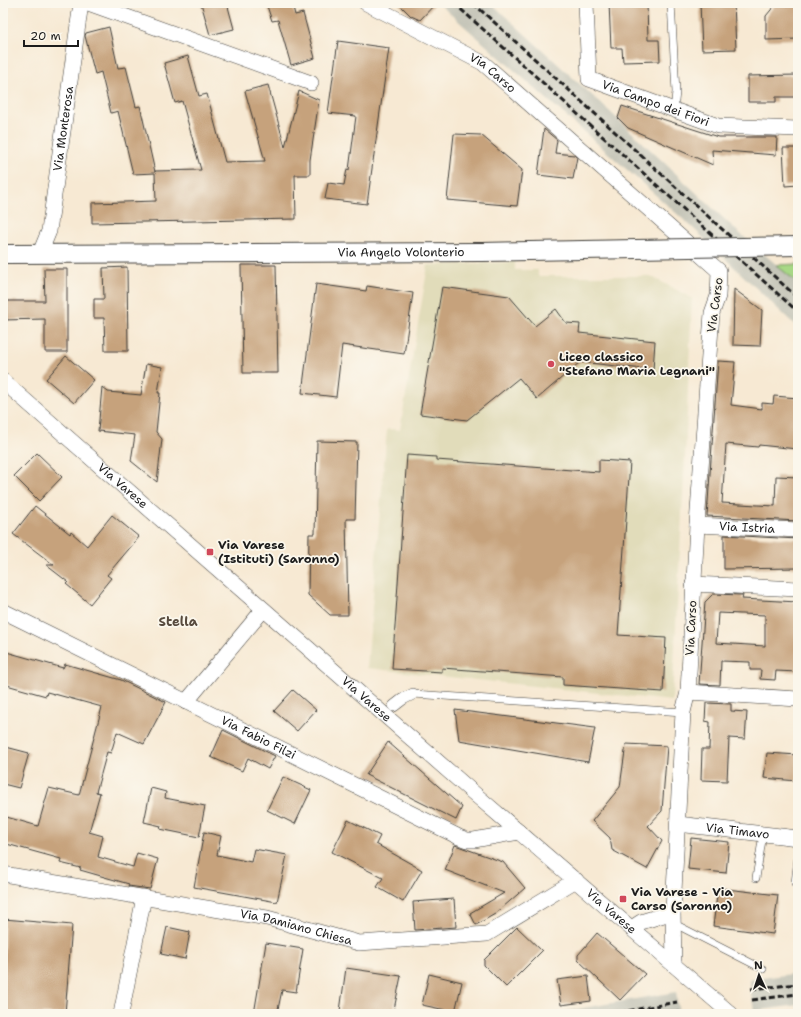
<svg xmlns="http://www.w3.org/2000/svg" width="801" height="1017" font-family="'Shantell Sans',sans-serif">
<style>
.built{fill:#e1dcba}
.industrial{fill:#c5c5b8}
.green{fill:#a8d886;stroke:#627a51}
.building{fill:#c6a27c;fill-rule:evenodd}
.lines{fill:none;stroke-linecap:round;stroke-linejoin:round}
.service-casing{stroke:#3d3b37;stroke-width:8}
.pedestrian-casing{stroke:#3d3b37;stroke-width:12}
.minor-casing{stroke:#3d3b37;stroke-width:16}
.tertiary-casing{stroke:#3d3b37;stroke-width:20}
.service{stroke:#fff;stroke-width:7}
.pedestrian{stroke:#fff;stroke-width:11}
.minor{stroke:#fff;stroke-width:15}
.tertiary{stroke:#fff;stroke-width:18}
.rail{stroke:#1c1c1c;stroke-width:3;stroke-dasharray:6 3;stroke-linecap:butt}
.tertiary-bridge-casing{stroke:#3d3b37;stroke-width:20;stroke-linecap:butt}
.tertiary-bridge{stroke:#fff;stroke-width:18}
.poi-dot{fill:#d1495b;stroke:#fbf7ec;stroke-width:1.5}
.labels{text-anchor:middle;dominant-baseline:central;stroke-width:3.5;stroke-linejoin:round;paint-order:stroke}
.street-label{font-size:12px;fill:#1c1c1c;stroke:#fbf7ec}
.poi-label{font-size:12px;font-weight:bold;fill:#1c1c1c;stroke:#fbf7ec;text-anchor:start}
.neighbourhood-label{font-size:13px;font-weight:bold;fill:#584b3e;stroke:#fbf7ec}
</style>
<rect width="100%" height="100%" fill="#fbf7ec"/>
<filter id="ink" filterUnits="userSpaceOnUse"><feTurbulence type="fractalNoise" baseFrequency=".025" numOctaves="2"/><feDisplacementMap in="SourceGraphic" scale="8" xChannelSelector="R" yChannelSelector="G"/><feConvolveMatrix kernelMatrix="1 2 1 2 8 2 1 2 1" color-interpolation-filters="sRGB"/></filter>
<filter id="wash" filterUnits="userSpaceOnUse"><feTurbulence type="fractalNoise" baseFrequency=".012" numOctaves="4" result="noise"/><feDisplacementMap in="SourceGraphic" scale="16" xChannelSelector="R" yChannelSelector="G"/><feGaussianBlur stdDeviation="0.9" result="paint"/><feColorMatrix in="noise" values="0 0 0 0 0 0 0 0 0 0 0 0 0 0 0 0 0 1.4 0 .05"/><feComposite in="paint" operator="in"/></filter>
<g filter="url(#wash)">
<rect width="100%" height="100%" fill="#f7e9d3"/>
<polygon class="built" points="515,262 515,270 538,270 538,276 650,276 692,298 685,457 672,701 367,668 387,429 400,430 428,265"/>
<g class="industrial">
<polygon points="438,3 491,3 608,110 737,231 798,283 798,328 693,228"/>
<polygon points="798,973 798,1005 754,1011 749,980"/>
<polygon points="676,992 679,1014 549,1014"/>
</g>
<polygon class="green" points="798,264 798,283 776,265"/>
<g id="blocks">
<g class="building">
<polygon points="201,3 227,3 234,29 210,35"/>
<polygon points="266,3 292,3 295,15 303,13 315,58 291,65 278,20 272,21"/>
<polygon points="398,3 436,3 420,20 411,16"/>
<polygon points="609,3 647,3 648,40 659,40 660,61 623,62 622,48 611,48"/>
<polygon points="700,3 734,3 736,49 702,50"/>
<polygon points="775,5 798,6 798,39 766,40 766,16"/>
<polygon points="109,27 118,68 126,67 136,107 140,106 155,172 155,171 201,170 182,101 175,103 164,63 188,56 199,96 207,94 225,162 265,161 245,91 268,85 285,147 299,91 319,100 310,160 310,175 295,175 296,219 92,223 92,203 156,201 155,173 133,174 118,111 111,113 101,72 95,74 85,36 86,33"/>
<polygon points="338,41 389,48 367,204 325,199 328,183 344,185 347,169 349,170 356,116 328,113"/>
<polygon points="798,75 798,97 776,97 776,102 748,102 748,76"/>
<polygon points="622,106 718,137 777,137 776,155 712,150 713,165 628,128 618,118"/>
<polygon points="544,129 557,140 555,153 574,155 577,157 573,179 538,175"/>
<polygon points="454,134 481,135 522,170 517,206 447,200"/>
<polygon points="783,148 798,148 798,185 785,186"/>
<polygon points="241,265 276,265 278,373 243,373"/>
<polygon points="127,267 128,351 105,351 104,318 94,318 94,299 104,299 103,268"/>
<polygon points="44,269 67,269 67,352 45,352 45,319 3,320 3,301 45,301"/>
<polygon points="316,284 366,291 367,286 413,293 404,354 342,345 336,397 302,393"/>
<polygon points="442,287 509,296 535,326 556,309 566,323 580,324 579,333 655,341 653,370 580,362 537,399 519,378 467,420 420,414"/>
<polygon points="734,289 762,310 760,346 733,345"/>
<polygon points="66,356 94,380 74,403 46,379"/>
<polygon points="718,361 735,362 731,405 762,409 762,403 773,404 774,396 798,398 797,449 759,445 758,447 726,444 722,503 775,506 776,476 798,477 798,521 707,516"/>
<polygon points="146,364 162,367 158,393 160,393 156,432 162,439 157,482 131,461 135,435 98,431 102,387 108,392 141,395"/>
<polygon points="317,441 357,442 355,519 346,519 348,615 330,615 308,595 309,534 315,534"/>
<polygon points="37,453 62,477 39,501 14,476"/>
<polygon points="407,455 436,457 436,460 599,472 599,460 630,462 618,635 666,638 663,692 563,685 563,677 442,668 442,672 392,669"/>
<polygon points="35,506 70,534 71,532 87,546 112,515 139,537 107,575 111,578 90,604 66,584 68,582 46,565 54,565 13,534"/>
<polygon points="724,535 798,539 798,568 724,569"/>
<path d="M713 594 743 595 742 599 798 602V672L776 671 775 680 760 679 761 670H750V662L721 661 720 685 699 684 705 602ZM718 613 765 615V646L716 643Z"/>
<polygon points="3,651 63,668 65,664 121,680 166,702 144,744 117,732 111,753 107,752 96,792 100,793 89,832 103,836 98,857 133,867 137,853 158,859 150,889 128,886 129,884 80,870 81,868 60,863 61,859 3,843 3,816 38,826 49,788 79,795 102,707 47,692 46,696 3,684"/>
<polygon points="293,690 316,710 297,731 274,711"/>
<polygon points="706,703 731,704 731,711 747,712 745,739 729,738 727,781 701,780 702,749 709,749 710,722 705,721"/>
<polygon points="455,710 595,728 588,762 459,740"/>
<polygon points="223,730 275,756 268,769 248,758 242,771 211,757"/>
<polygon points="388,742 462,807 456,820 366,775"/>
<polygon points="626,744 667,746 662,811 648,826 662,841 647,869 612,850 610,838 592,821 620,787"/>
<polygon points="6,747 29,753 19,788 3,784 3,758"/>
<polygon points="767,753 798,755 797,781 764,778"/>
<polygon points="283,777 311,790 295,824 267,810"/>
<polygon points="151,788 166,792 165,798 205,806 199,837 160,829 161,826 144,822"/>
<polygon points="348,820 380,836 376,844 422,870 403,902 377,887 383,878 332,852"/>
<polygon points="204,832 221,836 217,855 251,862 254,849 287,855 277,902 194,887"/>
<polygon points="691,838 729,842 726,873 688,869"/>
<polygon points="455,845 503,862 525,888 495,914 476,925 470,913 504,893 445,870"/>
<polygon points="718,888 778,895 773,934 713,926"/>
<polygon points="454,899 456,927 415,930 413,902"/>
<polygon points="4,919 72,925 65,1014 3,1014"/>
<polygon points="167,927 190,932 185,959 161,954"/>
<polygon points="517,927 542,951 506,987 484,965 484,960"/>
<polygon points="597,933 645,974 620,1000 578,960 578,955"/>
<polygon points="266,943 303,949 296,992 282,990 277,1014 254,1014"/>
<polygon points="346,968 401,976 393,1014 361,1014 340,1011"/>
<polygon points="429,974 462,982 455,1012 422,1005"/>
<polygon points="588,976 591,1001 561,1005 557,980"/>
</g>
</g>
</g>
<g filter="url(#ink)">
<use href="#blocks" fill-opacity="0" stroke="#3d3b37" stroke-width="1"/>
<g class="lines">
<defs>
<g id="service">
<polyline points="671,3 676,92 674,110"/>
<polyline points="413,694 683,712"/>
<polyline points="756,878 763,834"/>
<polyline points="795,883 798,858"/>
<polyline points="673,923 763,969"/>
</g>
<polyline id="pedestrian" points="394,706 403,699 413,694"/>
<g id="minor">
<polyline points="88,3 311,83"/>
<path id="s1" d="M366 3 483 63 719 271 718 296 712 313 697 525 688 692 683 712 673 912 674 964"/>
<path id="s2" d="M586 3 589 79 718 126 798 129"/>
<path id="s3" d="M40 253 49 231 81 3"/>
<path id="s4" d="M3 381 477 796 731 1014"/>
<path id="s5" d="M697 525 798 530"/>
<polyline points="693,584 798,589"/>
<path id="s6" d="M3 611 459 837 467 840H474L519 832"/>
<polyline points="688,692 798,699"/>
<polyline points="186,702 263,610"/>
<path id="s7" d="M678 824 798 838"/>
<path id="s8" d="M3 874 267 918 359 943 487 934 576 880"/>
<polyline points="632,928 641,922 673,912"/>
<polyline points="121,1014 144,897"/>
</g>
<g id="tertiary">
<path id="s9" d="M3 254 482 252"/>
</g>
</defs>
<use href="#service" class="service-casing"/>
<use href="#pedestrian" class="pedestrian-casing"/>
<use href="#minor" class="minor-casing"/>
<use href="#tertiary" class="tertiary-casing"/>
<use href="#service" class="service"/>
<use href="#pedestrian" class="pedestrian"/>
<use href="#minor" class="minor"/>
<use href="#tertiary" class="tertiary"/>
<g class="rail">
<polyline points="454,3 798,312"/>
<polyline points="473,3 798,298"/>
<polyline points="751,989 798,984"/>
<polyline points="752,1000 798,994"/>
<polyline points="611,1014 677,1002"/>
<polyline points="669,1014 679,1012"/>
</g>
<defs>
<polyline id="tertiary-bridge" points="482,252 798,246"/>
</defs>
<use href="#tertiary-bridge" class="tertiary-bridge-casing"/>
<use href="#tertiary-bridge" class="tertiary-bridge"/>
</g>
</g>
<g class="poi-dot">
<circle cx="551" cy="364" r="4"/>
<rect x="206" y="548" width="8" height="8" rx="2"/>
<rect x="619" y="895" width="8" height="8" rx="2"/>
</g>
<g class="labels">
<g class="street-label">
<text stroke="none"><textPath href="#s1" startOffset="145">Via Carso</textPath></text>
<text stroke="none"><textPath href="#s2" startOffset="147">Via Campo dei Fiori</textPath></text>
<text stroke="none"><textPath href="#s3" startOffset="127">Via Monterosa</textPath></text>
<text stroke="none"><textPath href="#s9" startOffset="398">Via Angelo Volonterio</textPath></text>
<text transform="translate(715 305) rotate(-82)">Via Carso</text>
<text stroke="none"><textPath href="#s4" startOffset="159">Via Varese</textPath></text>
<text stroke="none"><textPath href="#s5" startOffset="50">Via Istria</textPath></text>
<text transform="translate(691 628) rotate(-87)">Via Carso</text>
<text stroke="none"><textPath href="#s4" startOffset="483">Via Varese</textPath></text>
<text stroke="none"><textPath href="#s6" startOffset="285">Via Fabio Filzi</textPath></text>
<text stroke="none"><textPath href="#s7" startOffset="60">Via Timavo</textPath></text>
<text stroke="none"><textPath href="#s4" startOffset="807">Via Varese</textPath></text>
<text stroke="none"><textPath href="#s8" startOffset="298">Via Damiano Chiesa</textPath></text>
</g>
<g class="poi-label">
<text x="559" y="357">Liceo classico<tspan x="559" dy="14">"Stefano Maria Legnani"</tspan></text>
<text x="218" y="545">Via Varese<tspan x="218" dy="14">(Istituti) (Saronno)</tspan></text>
<text x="631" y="892">Via Varese - Via<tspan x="631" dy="14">Carso (Saronno)</tspan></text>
</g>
<g class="neighbourhood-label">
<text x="178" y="621">Stella</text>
</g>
</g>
<rect width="801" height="1017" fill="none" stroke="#fbf7ec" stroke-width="16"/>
<g transform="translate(759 975) rotate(357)" stroke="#fbf7ec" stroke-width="3" paint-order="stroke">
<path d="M0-3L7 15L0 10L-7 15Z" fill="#1c1c1c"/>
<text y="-6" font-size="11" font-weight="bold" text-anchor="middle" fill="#1c1c1c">N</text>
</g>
<path d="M24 40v6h54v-6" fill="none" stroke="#1c1c1c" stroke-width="2"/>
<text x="30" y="40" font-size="12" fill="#1c1c1c" stroke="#fbf7ec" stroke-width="3" paint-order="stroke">20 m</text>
</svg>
